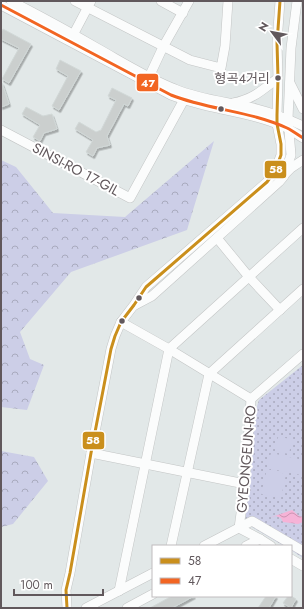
<svg xmlns="http://www.w3.org/2000/svg" width="304" height="609" font-family="Jost,'Noto Sans KR',sans-serif">
<style>
.grass{fill:url(#grass-dots)}
.forest{fill:url(#forest-crowns)}
.pitch{fill:#cccee7}
.water{fill:url(#water-waves)}
.building{fill:#cbcfce;stroke:#d1d8d7;filter:url(#shadow)}
.lines{fill:none;stroke-linecap:round;stroke-linejoin:round}
.minor-casing{stroke:#c3c5c5;stroke-width:10}
.minor{stroke:#fbfcfc;stroke-width:9}
.bus-1-casing{stroke:#fff;stroke-width:6}
.bus-2-casing{stroke:#fff;stroke-width:6}
.bus-1{stroke:#ca8f1c;stroke-width:3}
.bus-2{stroke:#f26522;stroke-width:3}
.bus-dot{fill:#61585c;stroke:#fff;stroke-width:1.5}
.labels{text-anchor:middle;dominant-baseline:central;stroke-width:4;stroke-linejoin:round;paint-order:stroke}
.bus-label{font-size:13px;fill:#61585c;stroke:#fff;text-anchor:end}
.street-label{font-size:14px;fill:#61585c;stroke:#fff}
.line-badge{stroke:#fff;stroke-width:1.5}
.badge-label{font-size:11px;text-anchor:middle;font-weight:bold;fill:#fff}
</style>
<defs>
<pattern id="grass-dots" width="8" height="8" patternUnits="userSpaceOnUse"><rect width="8" height="8" fill="#cccee7"/><path d="M2 2h.1M6 6h.1" fill="none" stroke="#a9aabe" stroke-width="1.8" stroke-linecap="round"/></pattern>
<pattern id="forest-crowns" width="20" height="18" patternUnits="userSpaceOnUse"><rect width="20" height="18" fill="#cccee7"/><path d="M2 6a3 3 0 1 1 6 0M12 15a3 3 0 1 1 6 0" fill="none" stroke="#a9aabe"/></pattern>
<pattern id="water-waves" width="16" height="10" patternUnits="userSpaceOnUse"><rect width="16" height="10" fill="#f6b3d7"/><path d="M0 5q4-4 8 0t8 0" fill="none" stroke="#cb94b2"/></pattern>
<filter id="shadow"><feDropShadow dx="1.5" dy="2.5" stdDeviation="0" flood-color="#0004"/></filter>
</defs>
<rect width="100%" height="100%" fill="#e2e8e8"/>
<polygon class="grass" points="303,365 303,558 291,550 291,546 284,546 245,523 254,416 259,400"/>
<g class="forest">
<polygon points="214,141 187,230 71,272 20,332 30,359 44,365 27,410 1,407 1,160 16,167 53,213 125,217"/>
<polygon points="1,451 34,457 48,481 13,524 1,527"/>
</g>
<g class="pitch">
<polygon points="278,437 292,439 289,454 275,451"/>
<polygon points="271,453 303,460 303,468 301,475 267,468"/>
<polygon points="267,469 286,474 281,498 261,494"/>
</g>
<polygon class="water" points="292,510 299,516 303,517 303,522 298,524 283,522 281,518 276,516 269,518"/>
<g class="building">
<polygon points="3,29 31,44 9,83 2,79 19,48 1,39 1,32"/>
<polygon points="60,60 81,71 59,110 52,106 68,76 56,69"/>
<polygon points="1,83 2,83 9,104 1,107"/>
<polygon points="112,88 132,98 128,106 124,104 107,136 110,145 97,148 93,156 86,152 93,140 75,129 79,122 96,132 101,130 116,100 108,96"/>
<polygon points="26,107 43,116 52,114 57,129 44,133 40,141 33,137 40,125 22,114"/>
<polygon points="172,596 194,596 172,608 150,608"/>
<polygon points="266,596 276,596 269,608 258,608"/>
<polygon points="288,596 291,596 296,599 291,608 283,603"/>
</g>
<g class="lines">
<defs>
<g id="minor">
<path d="M11 1C40 16 68 31 97 48 122 62 147 78 175 89 201 100 230 102 257 109 273 113 288 119 303 126"/>
<polyline points="75,1 190,60 221,68 225,46 228,1"/>
<polyline points="161,1 183,13"/>
<path d="M1 5 171 95C209 110 250 111 287 128 293 131 298 135 303 138"/>
<polyline points="71,39 91,1"/>
<polyline points="149,77 163,47 189,1"/>
<polyline points="290,83 303,109"/>
<path d="M233 103C254 99 262 90 278 78"/>
<polyline points="1,130 130,198 186,96"/>
<polyline points="286,173 291,168 303,160"/>
<polyline points="217,238 249,277 280,310"/>
<polyline points="135,305 152,296 279,182 284,176 291,155 288,119 291,48 297,1"/>
<polyline points="121,322 169,349 251,399"/>
<polyline points="91,453 245,484"/>
<polyline points="239,528 245,484 251,399 303,354"/>
<polyline points="239,528 260,539 271,546"/>
<polyline points="171,546 209,374 303,289"/>
<polyline points="204,546 252,521 303,551"/>
<polyline points="246,546 260,539"/>
<polyline points="291,559 303,566"/>
<polyline points="119,591 169,349 303,228"/>
<polyline points="67,608 66,590 70,573 91,453 111,349 115,336 121,322 134,305 146,287 267,182 275,171 281,155 281,144 277,124 277,115 278,78 277,43 280,1"/>
<polyline points="86,608 153,573"/>
<polyline points="127,608 153,594"/>
</g>
</defs>
<use href="#minor" class="minor-casing"/>
<use href="#minor" class="minor"/>
<defs>
<polyline id="bus-1" points="67,608 66,590 70,573 91,453 111,349 115,336 121,322 134,305 146,287 267,182 275,171 281,155 281,144 277,124 277,115 278,78 277,43 280,1"/>
<path id="bus-2" d="M1 5 171 95C209 110 250 111 287 128 293 131 298 135 303 138"/>
</defs>
<use href="#bus-1" class="bus-1-casing"/>
<use href="#bus-2" class="bus-2-casing"/>
<use href="#bus-1" class="bus-1"/>
<use href="#bus-2" class="bus-2"/>
</g>
<g class="bus-dot">
<circle cx="278" cy="78" r="3.5"/>
<circle cx="221" cy="109" r="3.5"/>
<circle cx="139" cy="298" r="3.5"/>
<circle cx="122" cy="321" r="3.5"/>
</g>
<g class="labels">
<g class="bus-label">
<text x="270" y="78">형곡4거리</text>
</g>
<g class="street-label">
<text transform="translate(76 169) rotate(28)">SINSI-RO 17-GIL</text>
<text transform="translate(246 459) rotate(-85)">GYEONGEUN-RO</text>
</g>
</g>
<g class="line-badge">
<rect x="136" y="73" width="23" height="19" rx="4" fill="#f26522"/>
<rect x="264" y="160" width="23" height="19" rx="4" fill="#ca8f1c"/>
<rect x="82" y="431" width="23" height="19" rx="4" fill="#ca8f1c"/>
</g>
<g class="badge-label">
<text x="148" y="87">47</text>
<text x="276" y="173">58</text>
<text x="93" y="444">58</text>
</g>
<rect width="304" height="609" fill="none" stroke="#61585c" stroke-width="4"/>
<rect x="152" y="545" width="140" height="52" fill="#ffffff" stroke="#c0bcbe"/>
<rect x="160" y="558" width="20" height="6" fill="#ca8f1c" stroke="#c0bcbe"/>
<text x="188" y="565" font-size="12" fill="#61585c">58</text>
<rect x="160" y="578" width="20" height="6" fill="#f26522" stroke="#c0bcbe"/>
<text x="188" y="585" font-size="12" fill="#61585c">47</text>
<g transform="translate(272 32) rotate(302)" stroke="#ffffff" stroke-width="3" paint-order="stroke">
<path d="M0-3L7 15L0 10L-7 15Z" fill="#61585c"/>
<text y="-6" font-size="11" font-weight="bold" text-anchor="middle" fill="#61585c">N</text>
</g>
<path d="M14 589v6h89v-6" fill="none" stroke="#61585c" stroke-width="2"/>
<text x="20" y="589" font-size="12" fill="#61585c" stroke="#ffffff" stroke-width="3" paint-order="stroke">100 m</text>
</svg>
